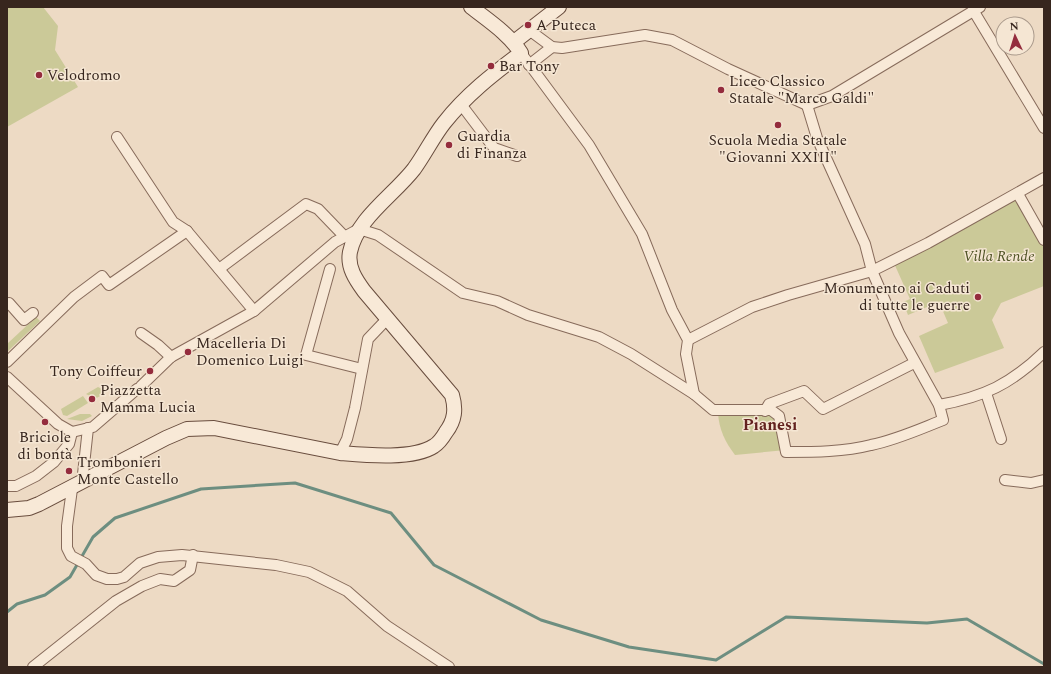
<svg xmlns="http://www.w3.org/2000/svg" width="1051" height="674" font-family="Spectral,serif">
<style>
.green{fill:#cbc998}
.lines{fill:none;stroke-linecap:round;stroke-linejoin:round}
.stream{stroke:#6d8e80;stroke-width:3}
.street-casing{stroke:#876b5b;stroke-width:12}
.secondary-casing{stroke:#694d3e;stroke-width:16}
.street{stroke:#f8e9d7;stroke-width:10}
.secondary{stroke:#f8e9d7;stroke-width:14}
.poi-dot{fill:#942c3d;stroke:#f5e6d3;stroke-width:1.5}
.labels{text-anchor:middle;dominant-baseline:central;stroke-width:3;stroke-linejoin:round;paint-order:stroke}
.poi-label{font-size:15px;fill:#37261e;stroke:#f5e6d3;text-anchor:start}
.park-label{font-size:15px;font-style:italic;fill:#4f5325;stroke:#f5e6d3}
.neighbourhood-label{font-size:16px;font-weight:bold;fill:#63221f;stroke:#f5e6d3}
</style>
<rect width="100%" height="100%" fill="#eddac4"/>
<g class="green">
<polygon points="7,7 43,7 58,26 55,50 78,87 7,127"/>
<polygon points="1018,194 1044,240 1044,286 1001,303 992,320 1004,348 935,373 919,336 948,323 939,302 908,315 903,302 910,299 893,261"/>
<polygon points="36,317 40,321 7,352 7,344"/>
<polygon points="98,387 102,389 102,395 91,401 90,396 86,394"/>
<polygon points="83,396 88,403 67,416 63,415 61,409"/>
<path d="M731 410 778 416 786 450 735 455C725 442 719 429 718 413Z"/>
<polygon points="80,414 90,414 92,416 82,421 67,419"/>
</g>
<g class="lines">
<polyline class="stream" points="7,612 17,604 45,595 70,577 93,537 115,518 201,489 295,483 391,513 434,565 541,620 629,647 716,660 786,617 927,623 967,619 1044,664"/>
<defs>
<g id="street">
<polyline points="973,10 1044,128"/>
<polyline points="529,30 552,47 562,48 645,35 672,40 728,69 807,105 832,96 980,7"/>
<polyline points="521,53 589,145 642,234 672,310 688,340 686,354 694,394"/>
<polyline points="529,65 552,47"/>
<polyline points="460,103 494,148 517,156"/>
<polyline points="117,137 173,222 187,231 254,311"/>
<polyline points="1018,194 1044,240"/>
<polyline points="219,269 306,204 318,209 344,236"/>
<polyline points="330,269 306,355 362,369"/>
<polyline points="7,305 9,303 24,320 33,313"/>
<polyline points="141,333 158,345 171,357"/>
<polyline points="688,340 752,307 788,295 872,271 928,243 1044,178"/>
<polyline points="7,362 74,297 102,276 109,285 187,231"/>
<polyline points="7,377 58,424 72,432"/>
<path d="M141 386 171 357 254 311 335 242 359 229 378 235 463 293 497 301 528 315 599 337 631 354 694 394 713 410H771L779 416 786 452C814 452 844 452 871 445 896 440 920 429 943 420L939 405 899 333 872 271 865 244 817 138 807 105"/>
<polyline points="986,393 1001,439"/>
<path d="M939 405C984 397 1011 384 1044 352"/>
<polyline points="765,411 769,404 804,391 823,409 914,363"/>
<polyline points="72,432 93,427 137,389"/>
<polyline points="340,453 347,439 355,408 368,339 388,318"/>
<polyline points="87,480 83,474 88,428"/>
<polyline points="1005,480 1031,483 1044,480"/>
<polyline points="7,486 16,486 36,476 54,462 69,444 72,432"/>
<polyline points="72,489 67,526 67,548 71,556 86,564 96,575 107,579 117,579 124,577 140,563 158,557 182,555 276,565 309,572 347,591 387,626 449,667"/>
<polyline points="33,667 116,601 142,586 160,579 174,581 190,570 193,555"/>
</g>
<g id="secondary">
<polyline points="514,42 559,7"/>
<path d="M7 510 29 508 39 504 166 438 187 429 214 428 340 453C364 455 413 460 434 446 439 443 443 437 446 432 455 420 456 409 452 395L364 291C356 280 347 267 350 252 357 218 393 196 414 169 425 154 433 137 444 123 466 95 493 74 521 53 509 34 489 21 471 7"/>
</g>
</defs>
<use href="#street" class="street-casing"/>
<use href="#secondary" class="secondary-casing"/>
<use href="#street" class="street"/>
<use href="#secondary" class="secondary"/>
</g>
<g class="poi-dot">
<circle cx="528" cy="25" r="4"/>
<circle cx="491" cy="66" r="4"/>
<circle cx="39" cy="75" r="4"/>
<circle cx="721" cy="90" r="4"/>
<circle cx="778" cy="125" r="4"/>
<circle cx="449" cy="145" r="4"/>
<circle cx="978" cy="297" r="4"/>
<circle cx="188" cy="352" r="4"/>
<circle cx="150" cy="371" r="4"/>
<circle cx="92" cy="399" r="4"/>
<circle cx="45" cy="422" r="4"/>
<circle cx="69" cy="471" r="4"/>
</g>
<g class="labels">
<g class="poi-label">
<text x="536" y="25">A Puteca</text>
<text x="499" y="66">Bar Tony</text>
<text x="47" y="75">Velodromo</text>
<text x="729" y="81">Liceo Classico<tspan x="729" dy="17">Statale "Marco Galdi"</tspan></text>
<text x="457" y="136">Guardia<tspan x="457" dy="17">di Finanza</tspan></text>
<text x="778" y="140" text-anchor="middle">Scuola Media Statale<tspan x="778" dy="17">"Giovanni XXIII"</tspan></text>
<text x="970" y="288" text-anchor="end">Monumento ai Caduti<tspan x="970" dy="17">di tutte le guerre</tspan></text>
<text x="196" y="343">Macelleria Di<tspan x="196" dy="17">Domenico Luigi</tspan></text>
<text x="142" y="371" text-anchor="end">Tony Coiffeur</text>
<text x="100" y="390">Piazzetta<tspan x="100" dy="17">Mamma Lucia</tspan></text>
<text x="45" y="437" text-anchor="middle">Briciole<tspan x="45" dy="17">di bontà</tspan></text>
<text x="77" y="462">Trombonieri<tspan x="77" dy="17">Monte Castello</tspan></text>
</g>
<g class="park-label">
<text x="999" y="256">Villa Rende</text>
</g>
<g class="neighbourhood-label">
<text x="770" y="425">Pianesi</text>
</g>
</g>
<rect width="1051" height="674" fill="none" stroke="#37261e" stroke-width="16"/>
<g transform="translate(1015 36) rotate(356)"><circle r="19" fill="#f5e6d3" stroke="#a9998b"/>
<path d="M0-3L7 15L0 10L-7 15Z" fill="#942c3d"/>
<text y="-6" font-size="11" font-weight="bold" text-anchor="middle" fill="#37261e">N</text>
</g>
</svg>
